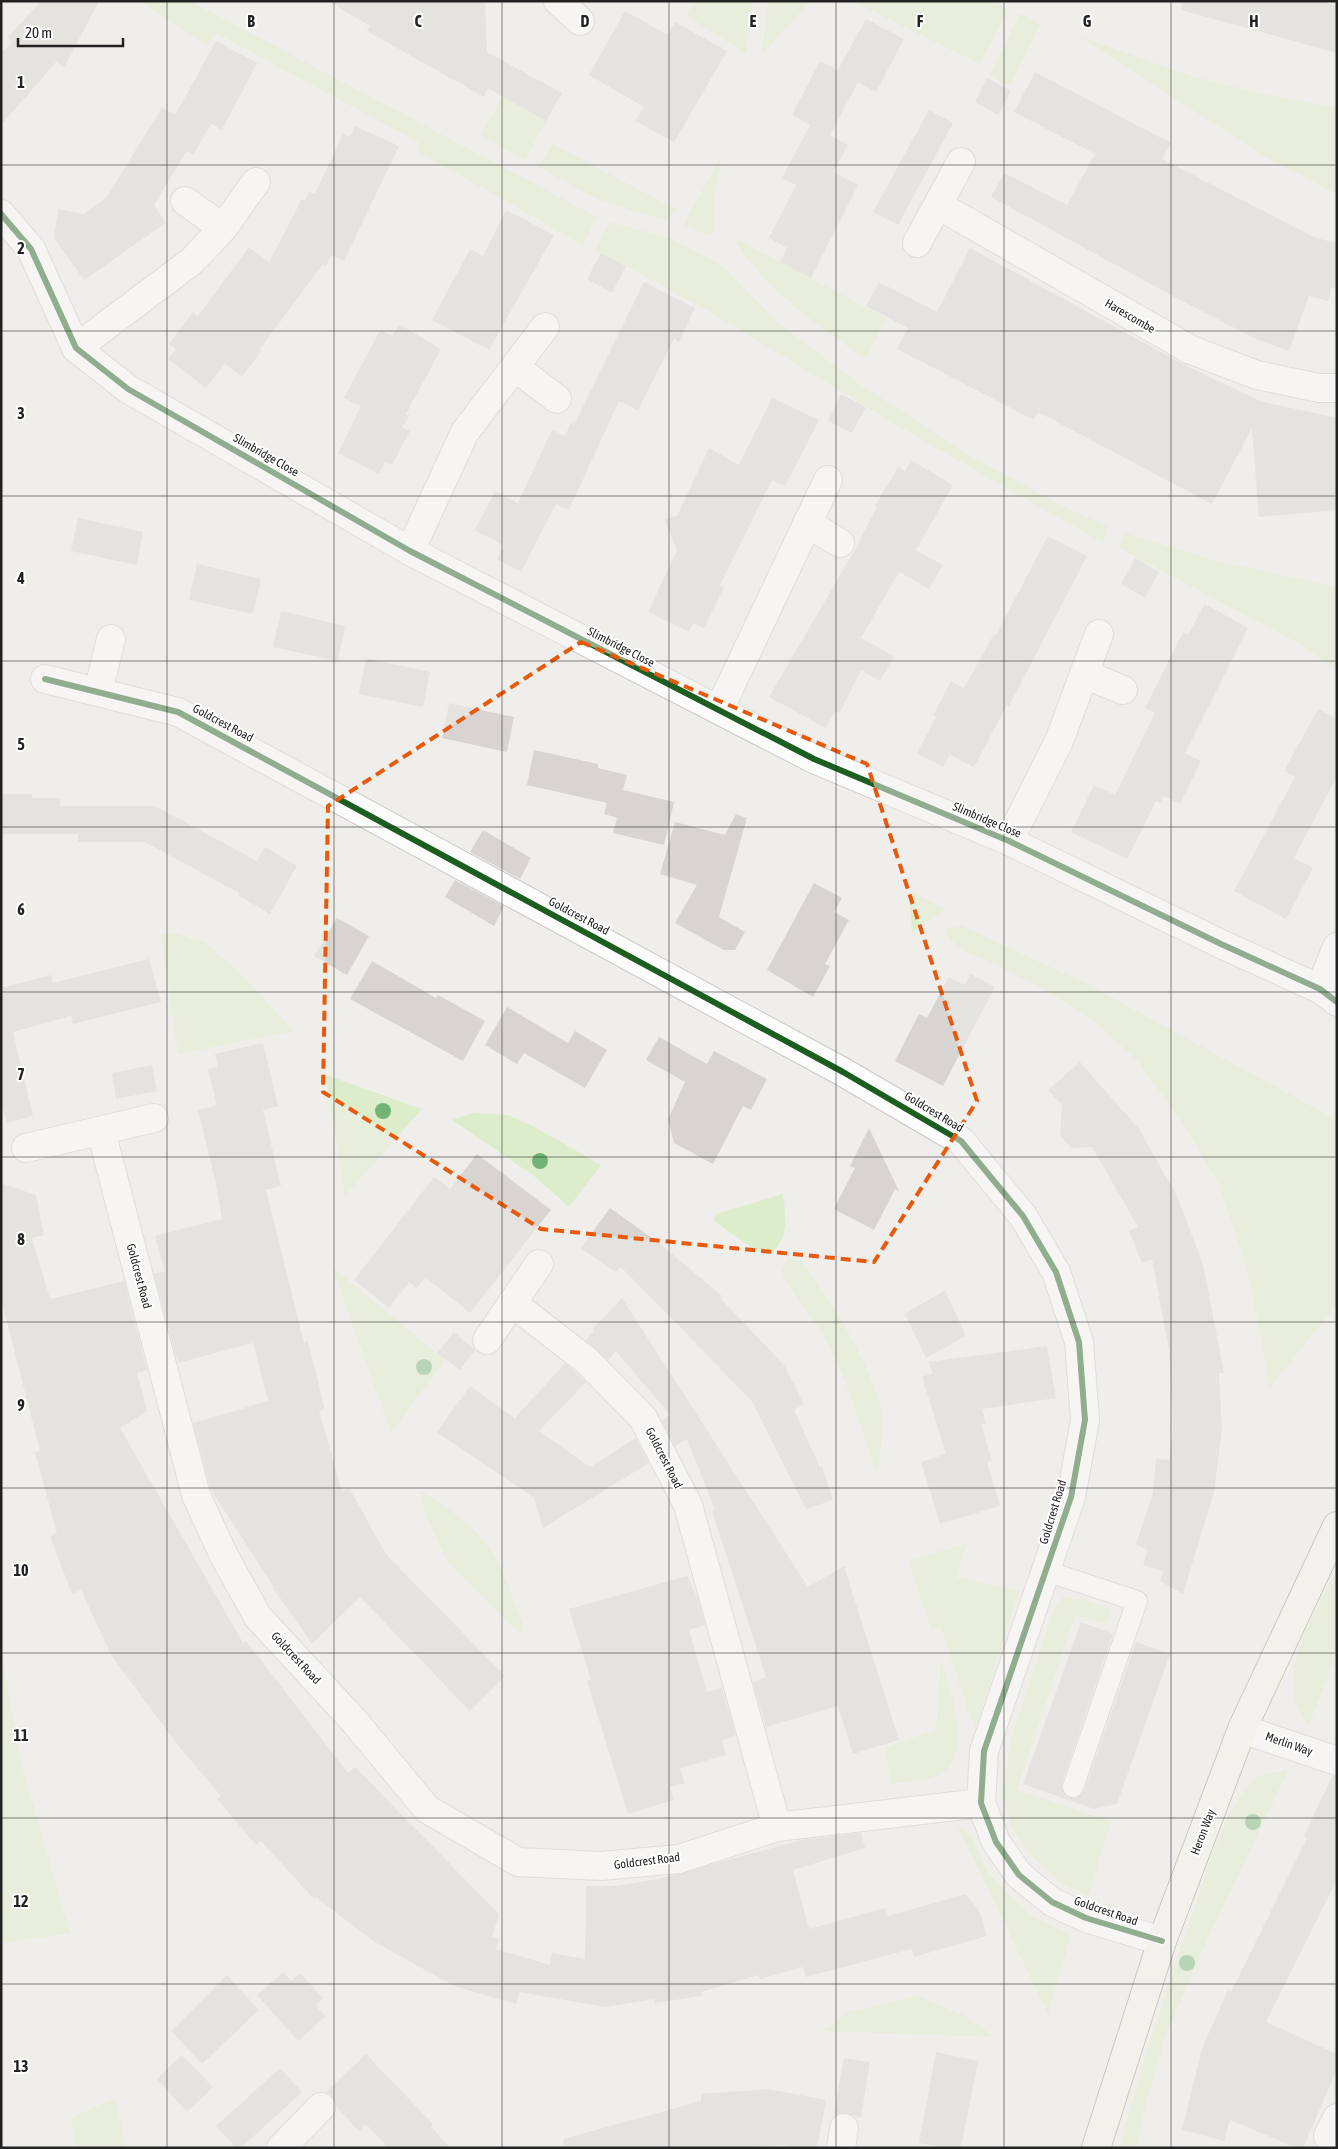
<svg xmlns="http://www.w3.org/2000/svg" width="1338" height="2149" font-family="'Asap Condensed',sans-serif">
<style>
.grass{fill:#ddeccb}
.building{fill:#d7d4d2}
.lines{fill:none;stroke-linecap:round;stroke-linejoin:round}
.lane-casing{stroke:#c9c8c7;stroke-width:22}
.street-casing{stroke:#c9c8c7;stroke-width:30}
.secondary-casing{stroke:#999a82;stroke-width:30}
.lane{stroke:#fdfcfc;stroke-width:20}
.street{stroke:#fdfcfc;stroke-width:28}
.secondary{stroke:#f4f4ed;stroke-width:28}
.cycleway-casing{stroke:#fff;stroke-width:9}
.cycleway{stroke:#1b5e20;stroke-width:6}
.tree{fill:#73b476}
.marked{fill:none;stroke:#e8590c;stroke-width:4;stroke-dasharray:10 6;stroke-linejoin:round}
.grid{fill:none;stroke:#222;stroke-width:1;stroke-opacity:0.55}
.labels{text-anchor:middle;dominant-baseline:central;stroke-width:4;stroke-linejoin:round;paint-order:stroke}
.street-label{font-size:12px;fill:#222;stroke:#fff}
.grid-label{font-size:16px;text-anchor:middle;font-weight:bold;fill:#222;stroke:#fff;stroke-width:4;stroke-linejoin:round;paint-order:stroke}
</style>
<rect width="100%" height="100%" fill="#f0eeeb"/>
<g class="grass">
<polygon points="140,1 190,1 597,217 583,245 417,151 418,142 216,33 207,45"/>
<polygon points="695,1 753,1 746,54 686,15"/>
<polygon points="768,1 811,1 762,54"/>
<polygon points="852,1 995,1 1008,10 980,64"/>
<polygon points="1020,13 1040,25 1010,86 989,76"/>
<polygon points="1079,36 1191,76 1255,92 1337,108 1337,194 1265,157"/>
<polygon points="503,96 546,121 525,160 481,135"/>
<polygon points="552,144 678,210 664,220 599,200 538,167"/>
<polygon points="721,157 715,198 714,230 710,236 683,225"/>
<polygon points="609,222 670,238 723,266 778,323 858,383 967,454 1061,505 1107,526 1103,543 903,429 712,313 596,250"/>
<path d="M733 237 886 318 866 359C817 325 764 289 733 237Z"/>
<polygon points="1125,533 1217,561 1337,587 1337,670 1296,642 1119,548"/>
<polygon points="909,891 946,909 912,932"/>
<polygon points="962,926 1087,984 1337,1120 1337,1305 1269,1388 1262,1340 1245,1262 1218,1183 1180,1119 1138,1062 1099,1025 1045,990 986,960 963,951 951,940 944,929"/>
<polygon points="174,933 204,942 237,970 294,1031 178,1054 161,935"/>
<polygon points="326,1075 422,1109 345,1196"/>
<polygon points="473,1113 508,1115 533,1126 601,1165 569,1207 534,1176 452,1120"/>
<path d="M783 1194C786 1216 790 1243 767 1255L755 1250 714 1221 716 1214Z"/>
<path d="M788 1258 799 1259C826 1290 879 1377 882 1417 883 1435 880 1457 877 1474L845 1381 825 1337 784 1279 782 1269Z"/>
<polygon points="332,1267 445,1360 391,1433"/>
<path d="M420 1491C450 1508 483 1532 499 1564 508 1584 515 1605 523 1625L522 1635 447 1561 426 1516Z"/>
<polygon points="967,1544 956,1577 1019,1591 975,1731 941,1628 931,1628 908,1560"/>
<path d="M1337 1570V1652L1309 1725C1268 1679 1315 1616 1337 1570Z"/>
<polygon points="1064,1597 1084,1600 1111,1610 1106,1624 1075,1615 1017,1790 1111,1821 1088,1896 1059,1881 1030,1854 1012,1827 1002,1796 1011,1739 1055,1605"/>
<polygon points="1,1651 21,1763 70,1933 3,1943 1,1935"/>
<path d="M941 1659C949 1688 978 1760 936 1776 923 1781 904 1781 890 1784L886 1747 936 1730Z"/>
<path d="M1288 1771 1208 1938 1165 2037 1145 2108 1137 2148H1120C1140 2066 1168 1985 1196 1905 1210 1863 1222 1815 1252 1781 1259 1773 1277 1772 1288 1771Z"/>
<polygon points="956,1823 974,1840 985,1869 1007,1893 1032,1916 1071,1935 1048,2014"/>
<polygon points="917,1996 963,2015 995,2037 823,2031 848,2012"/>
<polygon points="115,2098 126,2148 76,2148 71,2118"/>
</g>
<g class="building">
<polygon points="41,1 99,1 64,68 56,62 1,125 1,54 12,42 8,37"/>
<polygon points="328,1 485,1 487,52 562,93 546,121 488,88 484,97 367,31 370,26"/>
<polygon points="1182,1 1320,1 1337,6 1337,53 1181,10"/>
<polygon points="625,11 668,35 675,22 727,51 674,142 635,121 644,107 589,75"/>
<polygon points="866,19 904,39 876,92 858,82 830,135 848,145 833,172 858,185 811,278 780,262 787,248 769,238 796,185 782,178 810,125 792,115 820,61 845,74 838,70"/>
<polygon points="216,41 257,63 222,130 211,124 193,155 187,151 154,205 166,223 84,280 54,238 58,209 84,214 107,197 162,107 175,115"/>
<polygon points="1035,72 1171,143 1162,159 1316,238 1337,243 1337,289 1331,288 1328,301 1309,296 1289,351 1256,339 1184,302 991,197 1004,173 1067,205 1095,154 1014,112"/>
<polygon points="987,78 1011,91 998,115 975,102"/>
<polygon points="929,110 953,123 898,225 873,212"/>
<polygon points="355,126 399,146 344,261 331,255 326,266 322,265 260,349 262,350 242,377 225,364 206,388 168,359 176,349 169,344 193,312 198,316 249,247 269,262 302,199 305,201 309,192 315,194 343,134 350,137"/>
<polygon points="506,210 554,235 489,350 432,320 470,249 483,256"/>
<polygon points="970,248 1183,364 1260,401 1337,418 1337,510 1259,517 1252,428 1212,504 1038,412 1034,420 897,349 908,328 866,306 879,282 937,312"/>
<polygon points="601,253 626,266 612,293 587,279"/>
<polygon points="644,282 695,308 679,342 674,339 638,410 619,401 569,510 556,504 521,572 497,559 504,546 475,530 495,491 518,503 552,430 565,436 571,423 574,425"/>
<polygon points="399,324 441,349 406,414 409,416 402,428 410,431 392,465 385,462 379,474 338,453 361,406 344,398 380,330 392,336"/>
<polygon points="841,394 866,407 852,433 828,421"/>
<polygon points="772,398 819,420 785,486 772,480 720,585 724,587 704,628 694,623 689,632 648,612 677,550 664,519 677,516 709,448 739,465"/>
<polygon points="911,460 953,485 916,550 943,565 929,589 899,572 861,638 894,656 880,681 861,670 840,712 834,713 826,728 769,697 854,551 877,507 875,506 898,467 905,471"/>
<polygon points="78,518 143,532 137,565 71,551"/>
<polygon points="1048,536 1087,556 1009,706 1007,705 974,767 950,755 943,767 917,753 936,717 933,716 951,681 964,688 994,634 996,635"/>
<polygon points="1135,558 1159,572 1145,598 1121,584"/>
<polygon points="197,564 261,579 253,614 189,600"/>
<polygon points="1205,604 1248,628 1185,753 1201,761 1180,804 1164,796 1160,803 1156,801 1127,859 1071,832 1094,785 1115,795 1155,713 1145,708 1183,632 1188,635"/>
<polygon points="281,611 345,626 338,661 273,647"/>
<polygon points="366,658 430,672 423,707 359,694"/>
<polygon points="449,703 514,717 507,752 442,738"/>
<polygon points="1318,709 1337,719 1337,776 1294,858 1313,868 1286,919 1234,891 1295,777 1284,771"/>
<polygon points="534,750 598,764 598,768 627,775 623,790 674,802 664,845 613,833 617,818 604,814 607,803 527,785"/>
<polygon points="1,794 32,794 32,798 60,798 60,806 155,806 257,861 265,847 297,866 270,914 238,895 239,893 145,842 78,842 78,834 1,834"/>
<polygon points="736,814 747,818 719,917 745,932 735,950 724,950 675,923 697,885 660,874 675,822 725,835"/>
<polygon points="483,830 531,858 520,879 470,852"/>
<polygon points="455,880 504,906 494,926 445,897"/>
<polygon points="814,883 842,898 834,912 849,920 825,964 830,966 813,997 767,970"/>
<polygon points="337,918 369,936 347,975 314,956"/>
<polygon points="149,959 161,1002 73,1024 71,1016 13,1032 33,1116 7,1123 1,1103 1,988 51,975 53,983"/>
<polygon points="372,961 436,998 438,995 485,1021 463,1061 350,999"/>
<polygon points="970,974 995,987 943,1086 895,1061 919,1014 927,1018 949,977 965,985"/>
<polygon points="507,1007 568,1043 575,1031 607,1050 585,1088 524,1053 517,1064 485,1045"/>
<polygon points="659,1037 707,1064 714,1051 767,1079 751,1110 743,1106 713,1164 674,1143 668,1119 685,1082 646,1060"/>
<polygon points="263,1043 278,1106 263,1110 281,1186 266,1190 304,1343 307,1339 317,1376 324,1408 319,1410 342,1492 349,1488 386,1554 505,1676 470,1711 360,1597 312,1644 273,1588 274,1587 211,1490 193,1423 268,1401 253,1343 178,1363 154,1274 165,1271 155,1236 222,1219 216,1184 198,1110 217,1105 208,1069 218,1067 215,1054"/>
<polygon points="1080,1062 1139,1129 1177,1196 1203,1264 1224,1373 1219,1373 1222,1430 1214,1492 1183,1594 1160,1581 1163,1571 1143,1565 1148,1550 1136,1544 1153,1493 1156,1459 1169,1460 1173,1428 1169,1350 1152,1259 1142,1263 1129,1231 1138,1227 1092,1147 1071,1148 1060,1135 1062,1105 1048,1090"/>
<polygon points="152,1065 157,1091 116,1099 112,1073"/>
<polygon points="869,1128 899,1191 895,1189 874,1230 834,1209 855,1168 850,1166"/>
<polygon points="477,1154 551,1210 470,1313 425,1277 417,1288 409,1282 389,1308 354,1280 434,1177 450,1189"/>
<polygon points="1,1183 36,1195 44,1235 32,1238 50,1299 124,1281 147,1370 137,1373 147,1411 120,1428 243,1643 246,1641 348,1773 355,1767 499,1914 492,1937 499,1939 496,1949 550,1965 552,1953 585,1959 586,1886 616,1886 658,1879 801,1840 861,1833 865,1848 793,1870 809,1929 885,1908 888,1916 966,1894 980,1912 987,1936 914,1957 911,1949 806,1977 803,1967 760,1979 758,1975 701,1992 702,1996 655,2003 655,1999 605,2007 519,1992 516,2004 454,1986 373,1941 316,1897 314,1899 261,1841 256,1845 217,1799 221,1796 177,1744 111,1655 81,1590 72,1594 50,1537 57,1534 35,1452 40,1451 1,1298"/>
<polygon points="610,1208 659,1243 723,1297 721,1299 784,1365 804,1404 794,1410 820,1467 822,1466 833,1500 806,1509 752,1401 621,1267 615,1272 581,1248"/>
<polygon points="945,1290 966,1336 926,1358 905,1314"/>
<polygon points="622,1298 808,1587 844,1566 899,1740 853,1754 838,1706 766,1727 753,1682 766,1677 712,1511 715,1510 687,1439 675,1446 662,1421 670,1415 616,1351 608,1360 586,1340 594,1331 592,1329"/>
<polygon points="454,1332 475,1350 460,1370 437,1353"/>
<polygon points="1047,1346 1056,1398 982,1409 986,1423 981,1425 992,1460 987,1462 1000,1506 940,1524 921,1462 946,1454 922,1377 933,1373 928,1362"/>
<polygon points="565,1363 586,1382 539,1431 590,1467 636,1438 649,1463 543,1528 534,1498 437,1432 470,1386 515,1418"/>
<polygon points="687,1576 698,1599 705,1625 689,1630 707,1692 722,1688 736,1736 722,1740 726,1755 680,1768 685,1783 670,1787 674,1800 628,1814 587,1681 591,1680 569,1609"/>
<polygon points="1081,1622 1113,1634 1062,1783 1062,1790 1069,1798 1076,1798 1084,1791 1136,1642 1170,1654 1117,1804 1094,1809 1023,1784"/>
<polygon points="1332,1776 1337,1776 1337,1879 1266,2022 1337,2054 1337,2069 1312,2127 1303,2148 1297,2148 1230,2120 1224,2141 1182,2130 1202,2048 1228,1990 1231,1992 1307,1838 1304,1836"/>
<polygon points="283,1972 291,1981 300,1973 323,1998 316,2006 326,2016 298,2041 257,1995"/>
<polygon points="227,1975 259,2010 202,2064 171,2031"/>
<polygon points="936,2052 978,2061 961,2148 944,2148 919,2143"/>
<polygon points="366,2054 433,2124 431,2127 451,2148 388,2148 366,2124 359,2131 336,2106 332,2096 326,2092"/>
<polygon points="182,2055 213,2087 187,2112 157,2079"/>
<polygon points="844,2058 870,2062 861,2118 847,2113 834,2114"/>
<polygon points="280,2068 302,2092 241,2148 236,2148 216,2126"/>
<polygon points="768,2089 826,2100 817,2148 788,2148 788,2145 721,2148 564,2148 563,2139 701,2101 701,2094"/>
</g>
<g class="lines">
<defs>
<polyline id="lane" points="1046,1571 1137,1601 1073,1787"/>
<g id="street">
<polyline points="558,1 580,21"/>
<polyline points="185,201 223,228"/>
<polyline points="938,205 1191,350 1257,375 1319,388 1337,388"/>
<polyline points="1,214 31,249 76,348 128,389 410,551 814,759 1009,841 1221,944 1320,989 1337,1002"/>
<polyline points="917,243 961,162"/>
<polyline points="76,348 192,261 223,228 256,182"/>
<polyline points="515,367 557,399"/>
<polyline points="807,523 840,543"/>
<polyline points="410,551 465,432 545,327"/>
<polyline points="1084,674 1123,690"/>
<polyline points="45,679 178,712 843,1072 961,1141 1023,1216 1056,1272 1079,1342 1085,1420 1071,1497 984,1751 981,1803 996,1842 1019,1875 1052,1902 1086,1918 1162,1941"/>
<polyline points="98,692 111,639"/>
<polyline points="719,710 828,480"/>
<polyline points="1009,841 1059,741 1099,634"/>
<polyline points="1320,989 1337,947"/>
<polyline points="101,1131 196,1495 224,1556 258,1617 355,1722 427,1809 518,1862 601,1866 679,1859 777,1827 981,1803"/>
<polyline points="26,1148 154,1118"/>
<polyline points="539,1264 512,1303 586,1360 643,1418 688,1505 777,1827"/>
<polyline points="487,1340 512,1303"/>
<polyline points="1242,1729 1337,1761"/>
<polyline points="1328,2136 1337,2118"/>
<polyline points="281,2148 321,2107"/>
<polyline points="841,2148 844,2128"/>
</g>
<polyline id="secondary" points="1096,2148 1162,1941 1242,1729 1337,1526"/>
</defs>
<use href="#lane" class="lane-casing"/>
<use href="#street" class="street-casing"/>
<use href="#secondary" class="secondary-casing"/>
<use href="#lane" class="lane"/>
<use href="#street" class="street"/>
<use href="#secondary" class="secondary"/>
<defs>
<g id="cycleway">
<polyline points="1,214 31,249 76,348 128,389 410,551 814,759 1009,841 1221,944 1320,989 1337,1002"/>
<polyline points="45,679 178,712 843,1072 961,1141 1023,1216 1056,1272 1079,1342 1085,1420 1071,1497 984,1751 981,1803 996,1842 1019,1875 1052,1902 1086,1918 1162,1941"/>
</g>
</defs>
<use href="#cycleway" class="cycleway-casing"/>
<use href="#cycleway" class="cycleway"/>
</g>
<g class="tree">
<circle cx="383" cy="1111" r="8"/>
<circle cx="540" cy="1161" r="8"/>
<circle cx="424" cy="1367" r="8"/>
<circle cx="1253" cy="1822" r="8"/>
<circle cx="1187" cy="1963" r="8"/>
</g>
<path d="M0 0H1338V2149H0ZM581 642 867 764 977 1101 874 1262 541 1229 323 1092 328 806Z" fill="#f0eeeb" fill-opacity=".55" fill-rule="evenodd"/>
<path class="marked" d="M581 642 867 764 977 1101 874 1262 541 1229 323 1092 328 806Z"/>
<path class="grid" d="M167 1V2148M334 1V2148M502 1V2148M669 1V2148M836 1V2148M1004 1V2148M1171 1V2148M1 165H1337M1 331H1337M1 496H1337M1 661H1337M1 827H1337M1 992H1337M1 1157H1337M1 1322H1337M1 1488H1337M1 1653H1337M1 1818H1337M1 1984H1337"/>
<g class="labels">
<g class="street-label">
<text transform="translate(1130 316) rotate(30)">Harescombe</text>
<text transform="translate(266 455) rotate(30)">Slimbridge Close</text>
<text transform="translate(621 647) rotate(27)">Slimbridge Close</text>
<text transform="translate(223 723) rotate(28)">Goldcrest Road</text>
<text transform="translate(987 820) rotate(23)">Slimbridge Close</text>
<text transform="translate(579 916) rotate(28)">Goldcrest Road</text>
<text transform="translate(934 1112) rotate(31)">Goldcrest Road</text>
<text transform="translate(139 1276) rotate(75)">Goldcrest Road</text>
<text transform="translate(664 1458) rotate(63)">Goldcrest Road</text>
<text transform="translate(1053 1512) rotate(-73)">Goldcrest Road</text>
<text transform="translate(296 1658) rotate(47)">Goldcrest Road</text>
<text transform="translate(1289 1744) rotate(19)">Merlin Way</text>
<text transform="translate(1203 1832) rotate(-69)">Heron Way</text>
<text transform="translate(647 1861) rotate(-7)">Goldcrest Road</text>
<text transform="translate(1106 1911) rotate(19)">Goldcrest Road</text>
</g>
</g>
<g class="grid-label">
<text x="251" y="27">B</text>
<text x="418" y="27">C</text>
<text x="585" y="27">D</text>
<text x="753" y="27">E</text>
<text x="920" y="27">F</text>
<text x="1087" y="27">G</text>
<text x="1254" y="27">H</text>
<text x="21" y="88">1</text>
<text x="21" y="254">2</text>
<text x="21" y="419">3</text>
<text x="21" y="584">4</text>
<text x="21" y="750">5</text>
<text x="21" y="915">6</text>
<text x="21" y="1080">7</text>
<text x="21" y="1245">8</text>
<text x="21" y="1411">9</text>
<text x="21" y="1576">10</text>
<text x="21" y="1741">11</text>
<text x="21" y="1907">12</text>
<text x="21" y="2072">13</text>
</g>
<rect width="1338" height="2149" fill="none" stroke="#222222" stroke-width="5"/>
<path d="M18 38v8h105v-8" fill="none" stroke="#222222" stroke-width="2.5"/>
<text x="25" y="38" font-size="15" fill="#222222" stroke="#ffffff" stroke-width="4" paint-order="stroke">20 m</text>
</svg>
